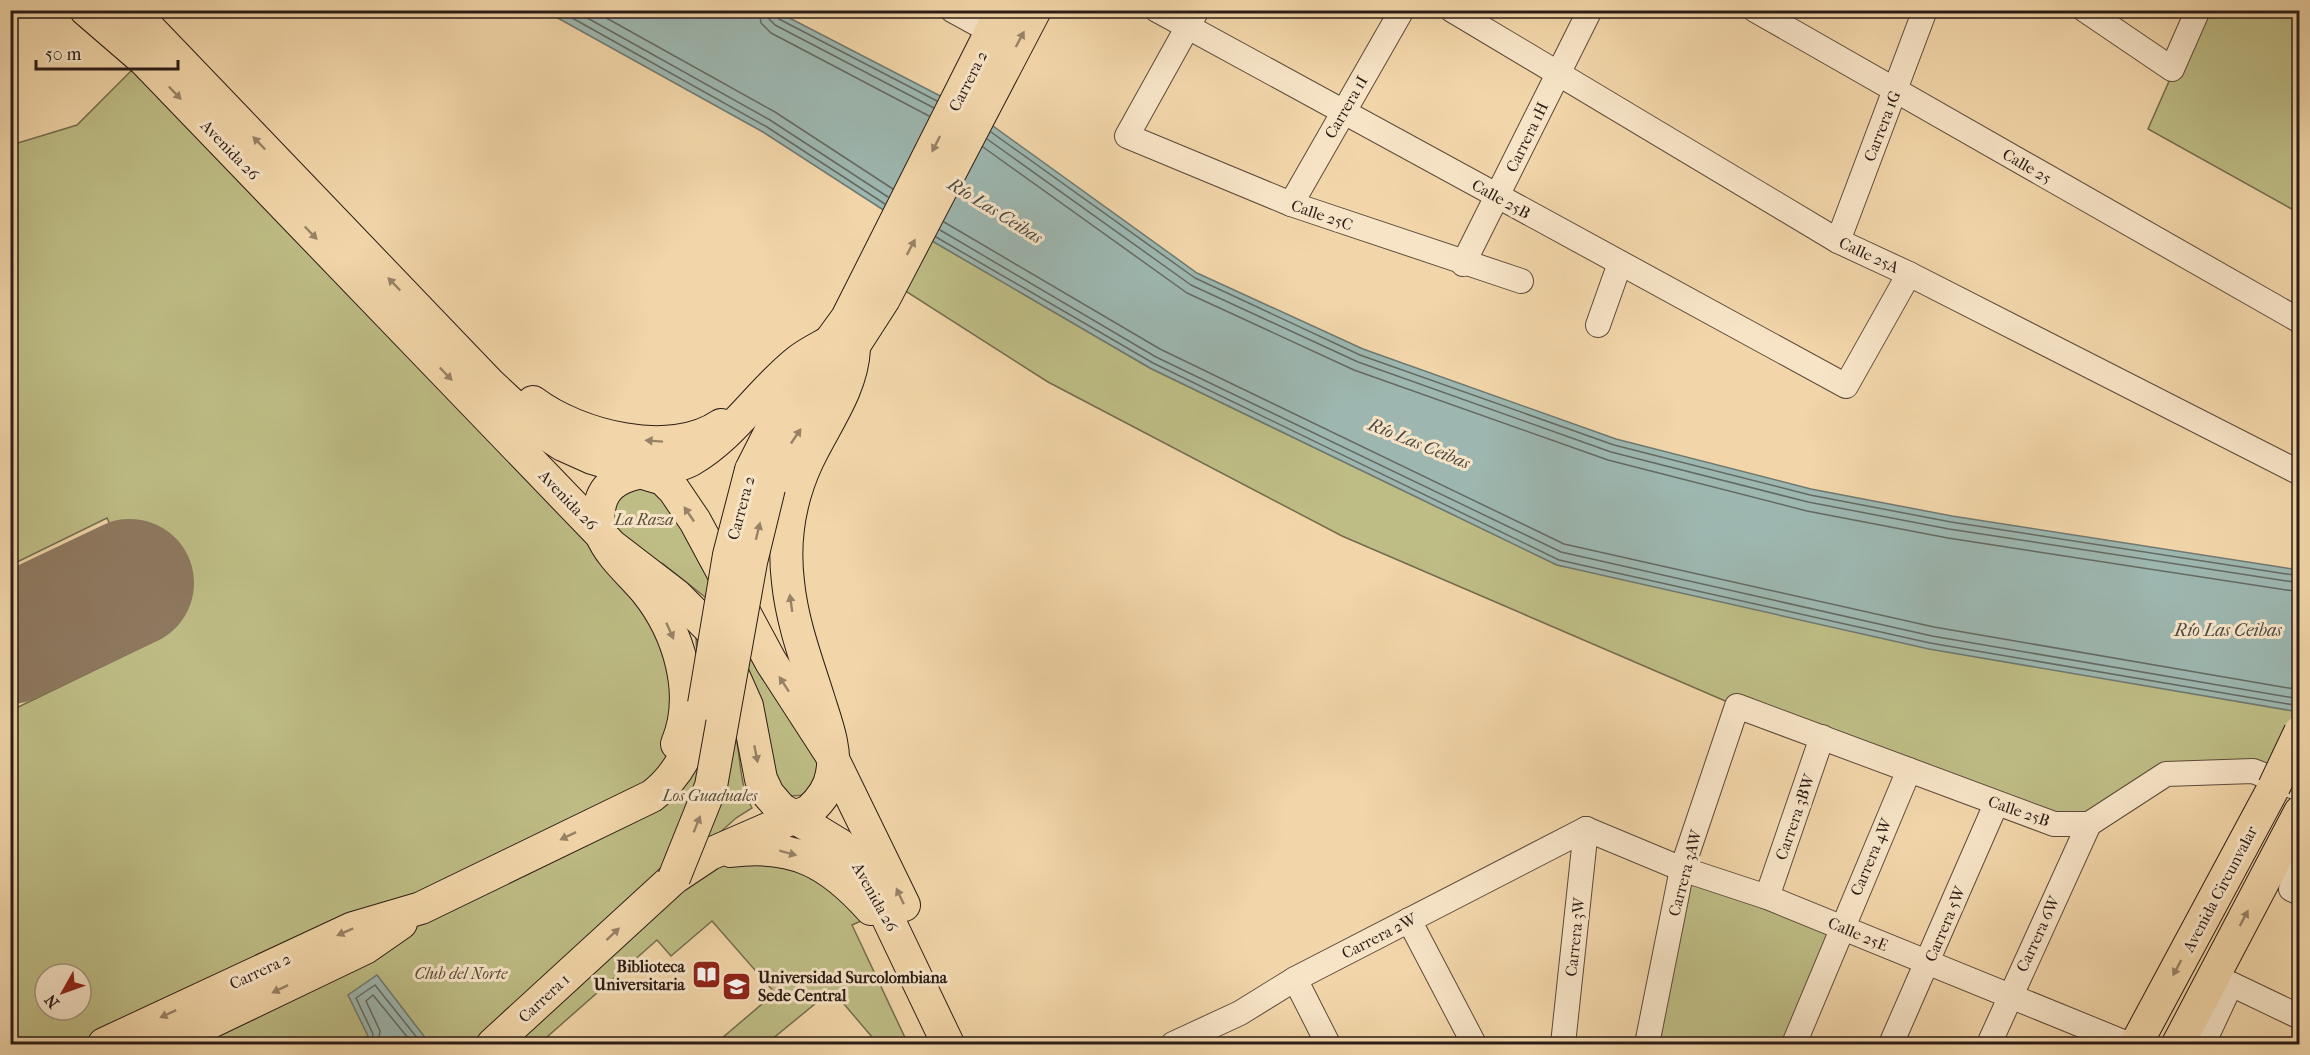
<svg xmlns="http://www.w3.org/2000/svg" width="2310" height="1055" font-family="'IM FELL French Canon',serif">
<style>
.green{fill:#bebd85;stroke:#746c4e;stroke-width:1.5;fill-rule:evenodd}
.water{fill:#9db7b0;stroke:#6f7972;stroke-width:1.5}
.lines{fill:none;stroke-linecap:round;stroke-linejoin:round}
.shore{stroke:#646a63;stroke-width:1.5}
.runway{stroke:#8e7960;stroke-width:128}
.minor-casing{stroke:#5d4a3b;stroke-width:26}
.major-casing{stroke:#2b1c16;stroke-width:34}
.minor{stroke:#f7e4c7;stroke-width:24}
.major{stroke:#f2d6a9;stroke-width:32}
.major-bridge-casing{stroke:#2b1c16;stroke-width:34;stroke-linecap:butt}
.major-bridge{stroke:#f2d6a9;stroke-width:32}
.oneway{fill:#988267}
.labels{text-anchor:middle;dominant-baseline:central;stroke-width:6;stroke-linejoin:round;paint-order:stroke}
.street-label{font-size:16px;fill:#2b1c16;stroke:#f7e4c7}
.park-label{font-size:16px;font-style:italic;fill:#574c37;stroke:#f7e4c7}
.poi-label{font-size:16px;font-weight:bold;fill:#2b1c16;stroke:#f7e4c7;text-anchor:end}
.water-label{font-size:18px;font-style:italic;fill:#4d4a44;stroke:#f7e4c7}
</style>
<rect width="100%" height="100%" fill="#f2d6a9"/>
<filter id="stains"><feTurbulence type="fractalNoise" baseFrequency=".00333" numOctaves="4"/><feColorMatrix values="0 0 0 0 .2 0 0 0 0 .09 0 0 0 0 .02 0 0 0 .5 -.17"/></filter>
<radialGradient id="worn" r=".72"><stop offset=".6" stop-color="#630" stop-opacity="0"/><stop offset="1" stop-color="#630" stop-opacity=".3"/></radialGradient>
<g class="green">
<polygon points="2200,11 2299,11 2299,213 2148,129"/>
<path d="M132 70 647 592 701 729 696 638C711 668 727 698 735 732 741 758 739 784 752 808L736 818 675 873 783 854 884 911 852 925 908 1044H878L832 990 766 1044H715L775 993 712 921 671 956 657 940 539 1044H163L578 833 104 1044H11L10 711 161 638 107 518 11 565V145L77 125ZM45 974H81V1010H45Z"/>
<polygon points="922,235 1150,368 1557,565 2299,707 2299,787 2166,774 2089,824 1737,706 1342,536 1048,382 896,285"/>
<path d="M646 484 667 500 817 758V776L806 795 791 796 780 785 775 774 760 699 723 619 705 597 663 564 639 552 614 528C612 496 619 497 646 484Z"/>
<polygon points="1688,866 1841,928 1793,1044 1651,1044"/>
</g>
<g class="water">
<polygon points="545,11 776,11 979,116 1197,273 1363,349 1616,439 1811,489 1952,516 2299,570 2299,712 1929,649 1557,565 1150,368 922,235 763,132"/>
<polygon points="377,975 430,1044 355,1044 368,1036 348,995"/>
</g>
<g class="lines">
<g class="shore">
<polyline points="558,10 767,127 885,204"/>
<polyline points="573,10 770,120 888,197"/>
<polyline points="592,10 775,112 893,189"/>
<polyline points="759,10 761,23 771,33 929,116"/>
<polyline points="768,10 769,19 775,25 934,108"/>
<polyline points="775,10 779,19 937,101"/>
<polyline points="991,132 1195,278 1360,355 1614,445 1810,495 1951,522 2300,576"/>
<polyline points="987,139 1191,285 1358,362 1611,452 1808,502 1949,529 2300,583"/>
<polyline points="983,147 1187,293 1354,370 1608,460 1807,511 1948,538 2300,592"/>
<polyline points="944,222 1160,349 1564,544 1934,627 2300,690"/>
<polyline points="940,230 1156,357 1561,552 1932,636 2300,699"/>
<polyline points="936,237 1153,363 1559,560 1930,643 2300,706"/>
<polyline points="366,1044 372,1040 373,1034 356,998 375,985 422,1044"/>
<polyline points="378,1044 380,1031 366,1001 373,995 413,1044"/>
</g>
<polyline class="runway" points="10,640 130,583"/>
<defs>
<g id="minor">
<polyline points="952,10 992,32"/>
<polyline points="1157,10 1846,386 1909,274"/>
<polyline points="1197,10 1127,136 1291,204 1521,281"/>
<polyline points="1452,10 1838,241 1909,274 2300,473"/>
<polyline points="1755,10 2300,321"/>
<polyline points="2085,10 2172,69 2198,10"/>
<polyline points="1291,204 1402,10"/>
<polyline points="1838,241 1925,10"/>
<polyline points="1463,264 1590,10"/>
<polyline points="1598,325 1620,263"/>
<polyline points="1586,829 1682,869 1767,897 2128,1044"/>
<polyline points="2300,870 2291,889 2300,893"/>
<polyline points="1767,897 1822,737"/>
<polyline points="1409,920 1474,1044"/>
<polyline points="1295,979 1328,1044"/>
<polyline points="1173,1044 1240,1013 1295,979 1586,829"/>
<polyline points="1563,1044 1586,829"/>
<polyline points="1647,1044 1682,869 1737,706 2054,824 2089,824 2166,774 2253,771 2300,789"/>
<polyline points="1794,1044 1909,770"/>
<polyline points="1891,1044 1996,804"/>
<polyline points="1989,1044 2089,824"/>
<polyline points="2203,1044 2231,984 2300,1017"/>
</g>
<g id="major">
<polyline points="86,10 144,60 612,546 677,596 715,634 747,706 761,779 768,794 781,809 840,845 858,863 884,910 948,1044"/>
<polyline points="128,10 143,22 490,384 537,428 563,445 592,458 663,479 674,490 695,521 771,662 830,753 904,905"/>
<path d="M533 402C578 436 670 460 721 425"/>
<polyline points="751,470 785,403 847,318 1002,10"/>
<polyline points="769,488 788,448 884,299 1035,10"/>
<path d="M677 744C698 694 679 632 646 591 631 573 610 556 601 534 597 524 598 508 602 498 615 465 664 475 691 460 733 436 760 391 798 361 808 353 821 347 833 340"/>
<path d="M731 851C794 843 830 863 871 909"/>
<path d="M104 1044 353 928 421 908 652 796C680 775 691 746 703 714"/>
<polyline points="165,1044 365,948 401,923"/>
<path d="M493 1044 674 878 710 854 809 811C820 801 830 788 832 773 837 749 825 720 818 697 806 659 792 622 788 582 783 541 790 499 807 462 824 425 852 390 854 349"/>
<polyline points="2136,1044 2274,787"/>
<polyline points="2178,1044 2300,812"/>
</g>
</defs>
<use href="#minor" class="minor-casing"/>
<use href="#major" class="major-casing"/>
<use href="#minor" class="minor"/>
<use href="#major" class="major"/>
<defs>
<g id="major-bridge">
<polyline points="704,704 729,555 751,470"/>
<polyline points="2274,787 2300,732"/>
<polyline points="674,878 711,786 751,562 769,488"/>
</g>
</defs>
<use href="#major-bridge" class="major-bridge-casing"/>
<use href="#major-bridge" class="major-bridge"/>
</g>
<defs><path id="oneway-solid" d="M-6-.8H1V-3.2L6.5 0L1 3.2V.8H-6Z" transform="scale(1.5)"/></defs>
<g class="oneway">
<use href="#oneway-solid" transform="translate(1020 39) rotate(-62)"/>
<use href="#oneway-solid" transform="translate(175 93) rotate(46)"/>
<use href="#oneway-solid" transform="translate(259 143) rotate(-134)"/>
<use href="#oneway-solid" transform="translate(936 144) rotate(117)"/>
<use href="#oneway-solid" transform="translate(311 233) rotate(46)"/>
<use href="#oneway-solid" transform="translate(911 247) rotate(-62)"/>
<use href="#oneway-solid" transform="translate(394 284) rotate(-134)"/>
<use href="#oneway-solid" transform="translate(446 374) rotate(46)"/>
<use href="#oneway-solid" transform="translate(796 436) rotate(-56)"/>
<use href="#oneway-solid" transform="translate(654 441) rotate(-176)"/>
<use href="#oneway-solid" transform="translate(689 514) rotate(-124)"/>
<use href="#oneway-solid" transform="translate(758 531) rotate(-76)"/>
<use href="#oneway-solid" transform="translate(791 603) rotate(-98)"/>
<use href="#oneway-solid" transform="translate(670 631) rotate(66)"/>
<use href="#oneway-solid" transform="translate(784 684) rotate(-123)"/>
<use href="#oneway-solid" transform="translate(756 754) rotate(79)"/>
<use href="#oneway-solid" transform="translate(697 824) rotate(-68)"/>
<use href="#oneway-solid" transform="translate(568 836) rotate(154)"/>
<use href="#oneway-solid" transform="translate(788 853) rotate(15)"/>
<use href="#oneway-solid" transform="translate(900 896) rotate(-115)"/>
<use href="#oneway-solid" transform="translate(2244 918) rotate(-62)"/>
<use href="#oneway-solid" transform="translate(345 932) rotate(156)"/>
<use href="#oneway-solid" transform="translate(613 934) rotate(-43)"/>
<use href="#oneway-solid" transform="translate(2177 968) rotate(118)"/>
<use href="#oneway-solid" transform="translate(280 989) rotate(154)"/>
<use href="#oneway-solid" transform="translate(168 1014) rotate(155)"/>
</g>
<defs>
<symbol id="library-square" viewBox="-11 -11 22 22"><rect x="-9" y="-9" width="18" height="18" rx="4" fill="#8f2418" stroke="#f7e4c7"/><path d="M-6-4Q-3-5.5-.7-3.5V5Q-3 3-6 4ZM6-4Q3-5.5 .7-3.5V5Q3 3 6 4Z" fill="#fff"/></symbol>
<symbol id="university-square" viewBox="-11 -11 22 22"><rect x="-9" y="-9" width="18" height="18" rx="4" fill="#8f2418" stroke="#f7e4c7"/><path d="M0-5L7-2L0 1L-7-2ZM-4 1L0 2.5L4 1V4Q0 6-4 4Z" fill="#fff"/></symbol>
</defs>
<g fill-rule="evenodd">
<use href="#library-square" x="690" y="958" width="33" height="33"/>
<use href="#university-square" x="720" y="970" width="33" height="33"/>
</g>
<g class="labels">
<g class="street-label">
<text transform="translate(968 81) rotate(-63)">Carrera 2</text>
<text transform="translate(1346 107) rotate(-60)">Carrera 1I</text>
<text transform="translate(1882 126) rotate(-69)">Carrera 1G</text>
<text transform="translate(1527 137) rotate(-64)">Carrera 1H</text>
<text transform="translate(230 150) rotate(46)">Avenida 26</text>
<text transform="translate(2027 166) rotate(30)">Calle 25</text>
<text transform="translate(1501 199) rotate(29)">Calle 25B</text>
<text transform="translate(1322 215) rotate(19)">Calle 25C</text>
<text transform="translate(1869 255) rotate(25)">Calle 25A</text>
<text transform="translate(568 500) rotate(46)">Avenida 26</text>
<text transform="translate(741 508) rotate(-75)">Carrera 2</text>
<text transform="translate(2019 811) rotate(19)">Calle 25B</text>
<text transform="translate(1795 817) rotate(-71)">Carrera 3BW</text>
<text transform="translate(1871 857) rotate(-67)">Carrera 4W</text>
<text transform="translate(1685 873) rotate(-75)">Carrera 3AW</text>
<text transform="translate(2220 889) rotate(-62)">Avenida Circunvalar</text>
<text transform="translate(875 897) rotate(61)">Avenida 26</text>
<text transform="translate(1945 924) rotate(-67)">Carrera 5W</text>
<text transform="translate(1858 934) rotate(23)">Calle 25E</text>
<text transform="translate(2038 934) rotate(-65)">Carrera 6W</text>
<text transform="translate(1379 936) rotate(-27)">Carrera 2W</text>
<text transform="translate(1575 937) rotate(-84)">Carrera 3W</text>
<text transform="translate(260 971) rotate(-25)">Carrera 2</text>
<text transform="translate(544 998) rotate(-43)">Carrera 1</text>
</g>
<g class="park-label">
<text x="644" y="519">La Raza</text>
<text x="710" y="795">Los Guaduales</text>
<text x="461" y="973">Club del Norte</text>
</g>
<g class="poi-label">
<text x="685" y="966">Biblioteca<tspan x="685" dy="18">Universitaria</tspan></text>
<text x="758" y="977" text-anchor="start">Universidad Surcolombiana<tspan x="758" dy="18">Sede Central</tspan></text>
</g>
<g class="water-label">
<text transform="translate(995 211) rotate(32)">Río Las Ceibas</text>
<text transform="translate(1419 444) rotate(22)">Río Las Ceibas</text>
<text x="2228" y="630">Río Las Ceibas</text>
</g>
</g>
<rect width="2310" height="1055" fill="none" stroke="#f2d6a9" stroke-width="36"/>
<rect x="12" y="12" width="2286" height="1031" fill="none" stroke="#2b1c16" stroke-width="3"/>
<rect x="18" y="18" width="2274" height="1019" fill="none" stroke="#2b1c16" stroke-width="1.5"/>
<g transform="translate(63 992) rotate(230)"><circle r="28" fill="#f7e4c7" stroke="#a59480" stroke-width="1.5"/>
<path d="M0-4.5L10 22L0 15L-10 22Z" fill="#8f2418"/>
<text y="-9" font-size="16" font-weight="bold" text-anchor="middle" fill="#2b1c16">N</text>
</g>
<path d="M36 60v9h142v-9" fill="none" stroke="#2b1c16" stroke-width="3"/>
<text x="45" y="60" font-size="18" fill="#2b1c16" stroke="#f7e4c7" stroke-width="4.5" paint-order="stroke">50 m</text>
<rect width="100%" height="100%" filter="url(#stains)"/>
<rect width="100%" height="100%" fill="url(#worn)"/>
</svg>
